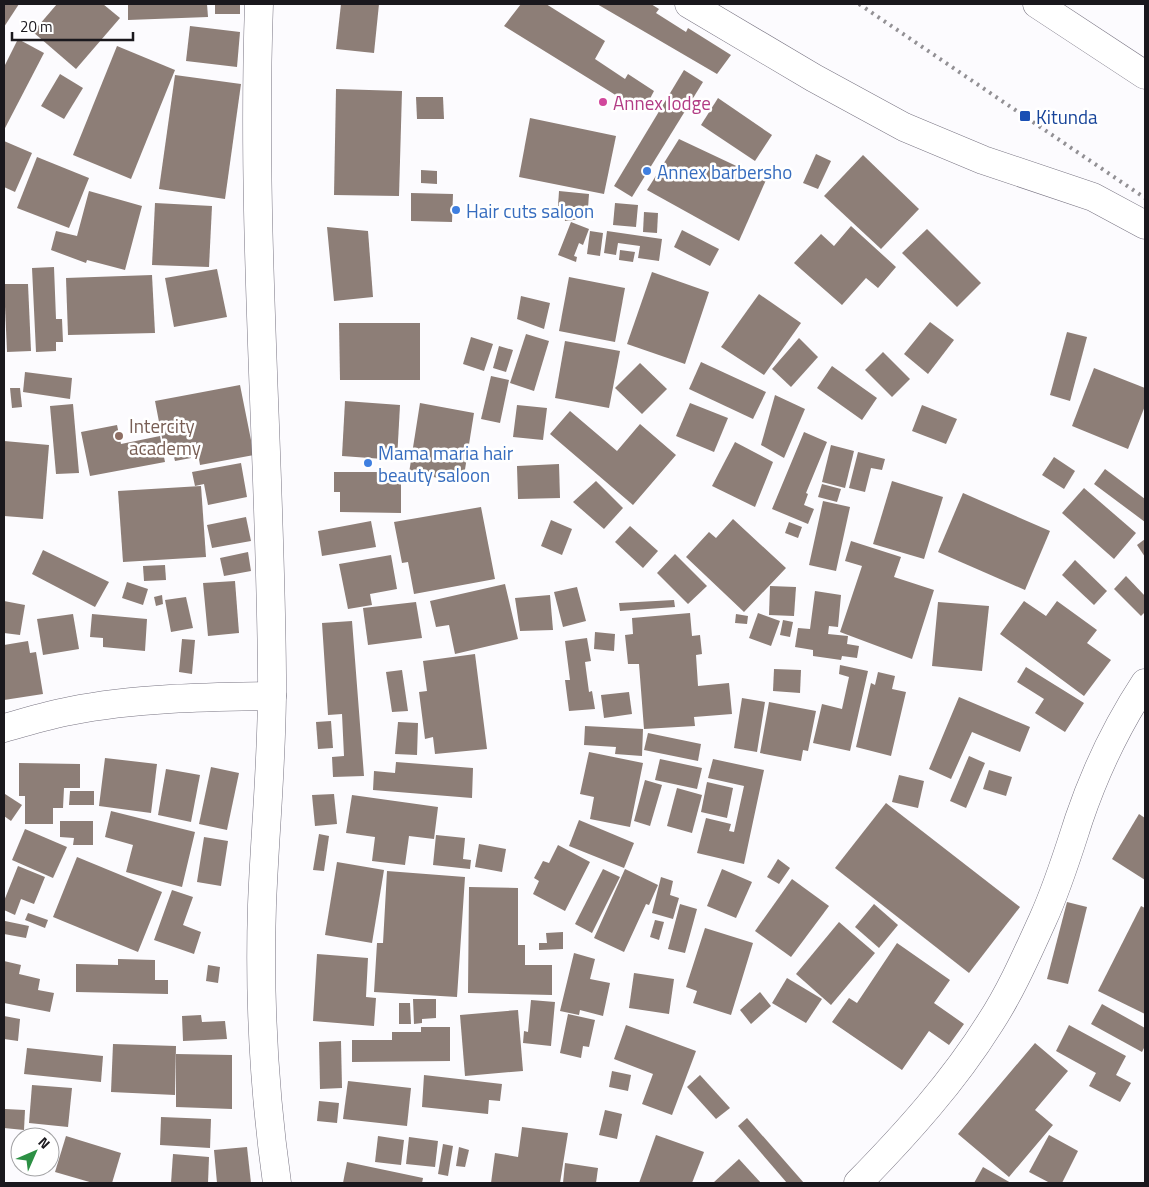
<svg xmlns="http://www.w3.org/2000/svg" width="1149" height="1187" font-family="'Titillium Web',sans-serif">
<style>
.building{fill:#8d7e77}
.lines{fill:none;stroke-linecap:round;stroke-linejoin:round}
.minor-casing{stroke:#797583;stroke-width:29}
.minor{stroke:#fff;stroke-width:28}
.rail{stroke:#929094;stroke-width:4;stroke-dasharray:2.5 5;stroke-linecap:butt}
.hotel-dot{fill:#d1479c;stroke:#fff;stroke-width:2}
.transit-dot{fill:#1a4fb4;stroke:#fff;stroke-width:2}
.shop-dot{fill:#3f7fe0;stroke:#fff;stroke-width:2}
.education-dot{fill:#8d6e63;stroke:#fff;stroke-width:2}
.labels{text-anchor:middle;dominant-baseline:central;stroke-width:5;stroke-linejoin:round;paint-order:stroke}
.hotel-label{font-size:19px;fill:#b23c85;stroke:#fff;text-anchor:start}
.transit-label{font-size:19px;fill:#164399;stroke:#fff;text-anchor:start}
.shop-label{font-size:19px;fill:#366cbe;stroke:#fff;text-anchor:start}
.education-label{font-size:19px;fill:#785e54;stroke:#fff;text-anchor:start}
</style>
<rect width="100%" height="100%" fill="#fcfbfe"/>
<g class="building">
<polygon points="4,4 19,4 4,27"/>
<polygon points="57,4 103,4 120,18 76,69 33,32"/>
<polygon points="128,4 207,4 208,17 128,20"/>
<rect x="215" y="4" width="25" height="10"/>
<polygon points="341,4 379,4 374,53 336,49"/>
<polygon points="521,4 546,4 605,41 595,59 625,79 628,74 654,91 643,112 504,26"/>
<polygon points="597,4 651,4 659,9 656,13 686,32 688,28 731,55 717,74"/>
<polygon points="190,26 240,32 237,67 186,61"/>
<polygon points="18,39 44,53 4,130 4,67"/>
<polygon points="117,46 175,70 131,179 73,155"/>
<polygon points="684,70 703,82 632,197 614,186"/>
<polygon points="60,74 83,88 64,119 41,106"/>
<polygon points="175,75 241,84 225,199 159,189"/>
<polygon points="336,89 402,91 399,196 334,195"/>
<polygon points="416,97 443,97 444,119 417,119"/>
<polygon points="718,98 772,135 755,161 701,125"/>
<polygon points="530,118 616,136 604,194 519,177"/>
<polygon points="679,139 766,180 739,241 647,190"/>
<polygon points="4,141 32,153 15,192 4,187"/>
<polygon points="816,154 831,161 818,189 803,183"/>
<polygon points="863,155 919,209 881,249 824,196"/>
<polygon points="37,157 89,178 69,228 17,208"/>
<polygon points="421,170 437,171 437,184 421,183"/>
<polygon points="89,191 142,206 125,270 87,260 86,263 51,250 56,231 77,236"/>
<polygon points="559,191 589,194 588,208 558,206"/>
<polygon points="411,193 453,194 452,222 411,221"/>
<polygon points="155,203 212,206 209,267 152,265"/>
<polygon points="615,203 638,205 636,227 613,225"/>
<polygon points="589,209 590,218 565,221 564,212"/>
<polygon points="644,212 658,213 657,233 643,232"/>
<polygon points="571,222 589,229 583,245 579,243 574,256 577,257 576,262 558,255"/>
<polygon points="851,226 896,267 878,288 866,278 842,305 794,263 821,234 834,246"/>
<polygon points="327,227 368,231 373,297 334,301"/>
<polygon points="927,229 981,283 957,307 902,253"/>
<polygon points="682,230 719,249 710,266 674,247"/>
<polygon points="590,231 603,233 600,256 587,254"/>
<polygon points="607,231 662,239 659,261 638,258 640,246 618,243 616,255 604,253"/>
<polygon points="620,250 635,252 633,262 619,260"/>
<polygon points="54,267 56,319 62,319 63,342 56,342 56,351 36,352 32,268"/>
<polygon points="217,269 227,317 174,327 165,278"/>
<polygon points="652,272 709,292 685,364 627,344"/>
<polygon points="152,275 155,333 68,335 66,278"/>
<polygon points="569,277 625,288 615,342 559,331"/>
<polygon points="4,284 28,284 31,351 7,352"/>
<polygon points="759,294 801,323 764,375 721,347"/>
<polygon points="521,296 550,303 544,329 517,319"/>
<polygon points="930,322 954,340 928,374 904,354"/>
<polygon points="339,323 420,323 420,380 340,380"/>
<polygon points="1067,332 1087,337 1070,401 1050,395"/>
<polygon points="526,334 549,341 534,391 510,383"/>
<polygon points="471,337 493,344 484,371 463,364"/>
<polygon points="799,338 818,357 791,387 772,369"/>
<polygon points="565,341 620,351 609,408 555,398"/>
<polygon points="499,346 513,350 506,372 493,368"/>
<polygon points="883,352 910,379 892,397 865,370"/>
<polygon points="701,362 766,392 753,419 689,389"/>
<polygon points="640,363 667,389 642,414 615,388"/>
<polygon points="832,366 877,398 862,420 817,388"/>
<polygon points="1094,368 1145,388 1145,406 1128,449 1072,426"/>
<polygon points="25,372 72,378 70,399 23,392"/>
<polygon points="491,376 509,380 500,423 481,419"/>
<polygon points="240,385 254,455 200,465 196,442 164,448 155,401"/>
<polygon points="10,388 20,388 22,407 12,408"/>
<polygon points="775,395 805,409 784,458 761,445"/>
<polygon points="345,401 400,405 397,460 342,456"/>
<polygon points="420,403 474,413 463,482 409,473"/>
<polygon points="690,403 728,418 714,452 676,436"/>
<polygon points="73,404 79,473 56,474 50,406"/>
<polygon points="517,405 547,408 543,440 513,437"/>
<polygon points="922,405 957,419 946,444 912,431"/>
<polygon points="570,411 617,451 640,424 676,455 633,505 550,434"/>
<polygon points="117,425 121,444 160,436 165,462 90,476 81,432"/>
<polygon points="804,432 827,442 806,493 808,494 804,505 814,509 808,524 772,509"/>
<polygon points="4,441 49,445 43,519 4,516"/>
<polygon points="735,442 773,462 755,507 712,486"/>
<polygon points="831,445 854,451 845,488 822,482"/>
<polygon points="190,450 191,458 175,461 173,453"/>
<polygon points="858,452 885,459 882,470 871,468 865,492 849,488"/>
<polygon points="1054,457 1075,471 1064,489 1042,475"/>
<polygon points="241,463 247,497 208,505 204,484 195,486 192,472"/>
<polygon points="559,464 560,498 518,499 517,466"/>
<polygon points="1105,469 1145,499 1145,522 1094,484"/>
<polygon points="334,472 401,472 401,513 340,512 340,492 334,492"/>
<polygon points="596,481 623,508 604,529 573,502"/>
<polygon points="892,481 943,497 924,559 873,544"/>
<polygon points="822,484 841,489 837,502 818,497"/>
<polygon points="201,486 206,557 123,562 118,491"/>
<polygon points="1084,488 1136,533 1114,559 1062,513"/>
<polygon points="963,493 1050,531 1025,590 938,552"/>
<polygon points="823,501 850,507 836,571 809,565"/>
<polygon points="481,507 495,579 414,594 408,562 402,563 394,522"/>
<polygon points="246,517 251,541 212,548 207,525"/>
<polygon points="733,519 786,568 744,612 686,557 709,532 716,538"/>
<polygon points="551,520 572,529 562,555 541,546"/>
<polygon points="371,521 376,547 322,556 318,531"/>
<polygon points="789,522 802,527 798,538 785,533"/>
<polygon points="630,526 658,551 643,568 615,542"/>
<polygon points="1145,539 1145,557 1137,545"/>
<polygon points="851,541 901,557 894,577 934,590 912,659 840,632 862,566 845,561"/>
<polygon points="43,550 109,582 95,607 32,574"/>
<polygon points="248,552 251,571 224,576 220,558"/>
<polygon points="675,554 707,586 688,604 657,573"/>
<polygon points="391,555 397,589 370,594 372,605 348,609 339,564"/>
<polygon points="1075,560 1107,591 1094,605 1062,575"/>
<polygon points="165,565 166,580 144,581 143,566"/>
<polygon points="1126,576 1145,596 1145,612 1141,616 1114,589"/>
<polygon points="235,581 239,633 208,636 203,583"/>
<polygon points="127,582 148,589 143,605 122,598"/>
<polygon points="505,584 518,639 455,654 449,625 436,627 430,601"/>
<polygon points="770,586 796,587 794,616 769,615"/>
<polygon points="577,587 586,621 563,627 554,592"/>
<polygon points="815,591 841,595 838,627 829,626 828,634 848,636 847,644 859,646 857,658 842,656 841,660 813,656 813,650 795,647 798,628 810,629"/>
<polygon points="162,595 163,604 156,606 154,597"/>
<polygon points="550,595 553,630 520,631 515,598"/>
<polygon points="186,597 193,628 171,632 165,600"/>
<polygon points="674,600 675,607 620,611 619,603"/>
<polygon points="4,601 25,605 20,635 4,633"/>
<polygon points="1024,601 1046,616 1057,601 1097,630 1087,643 1111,660 1084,696 1000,634"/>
<polygon points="416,602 422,638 368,645 363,608"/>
<polygon points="938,602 989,606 982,671 932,666"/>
<polygon points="690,613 692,636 700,635 702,654 696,655 698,686 729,683 732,714 694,717 695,726 644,729 639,664 628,664 625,635 633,634 632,618"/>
<polygon points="758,613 780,621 771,646 749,638"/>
<polygon points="73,614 79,649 43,655 37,619"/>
<polygon points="92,614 147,619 145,651 103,647 103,638 90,637"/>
<polygon points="736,614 748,616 747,624 735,623"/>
<polygon points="783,620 793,622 790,637 780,635"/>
<polygon points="352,621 364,776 333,777 332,757 344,756 342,714 328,715 322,623"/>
<polygon points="595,632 615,634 614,651 594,649"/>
<polygon points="587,638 591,661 585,662 589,692 592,691 595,709 569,711 565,680 570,680 565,641"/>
<polygon points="182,639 195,640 192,674 179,672"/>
<polygon points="28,641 30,653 36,652 43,694 4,700 4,645"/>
<polygon points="475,654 487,749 435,754 433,737 425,739 419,692 427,691 423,661"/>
<polygon points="840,665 868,671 850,751 813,743 822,704 842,709 849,677 839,674"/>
<polygon points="1026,667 1084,703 1065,732 1035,713 1044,699 1017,682"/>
<polygon points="774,669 801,670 800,693 773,691"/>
<polygon points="402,670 408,711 392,712 386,672"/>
<polygon points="878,672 895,676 892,689 906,692 891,756 856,747 871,683 875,685"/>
<polygon points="629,692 632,714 604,718 601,695"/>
<polygon points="959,697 1030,727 1020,752 972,732 951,779 929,769"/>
<polygon points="742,698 765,702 757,752 734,748"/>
<polygon points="769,702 816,711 808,751 803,750 801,761 760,753"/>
<polygon points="331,721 333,748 318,749 316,722"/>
<polygon points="398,722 418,723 417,755 395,754"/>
<polygon points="585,726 643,729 642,756 615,754 616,747 584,745"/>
<polygon points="648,733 701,744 698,761 644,750"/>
<polygon points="589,752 643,763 630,827 590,819 594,797 580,794"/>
<polygon points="969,756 985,763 966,808 950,801"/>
<polygon points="105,758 157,764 151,813 99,806"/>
<polygon points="660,759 702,768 697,789 655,780"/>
<polygon points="713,759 764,770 744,864 697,853 706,818 731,824 729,831 734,832 744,786 708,778"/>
<polygon points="396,762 473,768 472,798 373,790 374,771 395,773"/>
<polygon points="19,763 80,764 80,788 64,788 63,808 53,808 53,824 25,824 25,796 19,796"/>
<polygon points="211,767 239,773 227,830 199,824"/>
<polygon points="166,769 200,775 191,822 158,815"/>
<polygon points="989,770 1012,777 1006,796 983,789"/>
<polygon points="899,775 924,781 918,808 892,802"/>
<polygon points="645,780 662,785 650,826 634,821"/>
<polygon points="707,782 733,788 727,818 701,812"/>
<polygon points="677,788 702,795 692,833 667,826"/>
<polygon points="70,791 94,791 94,805 69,805"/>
<polygon points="5,794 22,805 11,821 4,816"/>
<polygon points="334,794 337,824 315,826 312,795"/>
<polygon points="352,795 438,807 434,839 409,836 405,865 372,861 375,837 346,833"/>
<polygon points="886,803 1020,907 969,973 835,868"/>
<polygon points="111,811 195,832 182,887 126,872 133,845 105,837"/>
<polygon points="1139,814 1145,818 1145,880 1112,859"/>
<polygon points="579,820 634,843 624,868 569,846"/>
<polygon points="60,821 93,821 93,845 73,845 74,838 60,837"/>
<polygon points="25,829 67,847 53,878 12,860"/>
<polygon points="319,834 329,836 324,871 313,870"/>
<polygon points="436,835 465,838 463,859 471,860 470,869 433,865"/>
<polygon points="204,837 228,841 221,886 197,882"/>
<polygon points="479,844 506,849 502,872 475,867"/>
<polygon points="558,845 590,862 565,911 533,894 539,881 534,878 543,861 549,863"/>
<polygon points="77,857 162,892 138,952 53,917"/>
<polygon points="778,859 790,868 779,884 767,877"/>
<polygon points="337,862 384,870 372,943 325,935"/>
<polygon points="18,866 45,877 34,904 21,899 15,915 4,910 4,901"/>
<polygon points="603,869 620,877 592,933 575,924"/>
<polygon points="625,869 658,885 649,905 646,904 624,952 594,938"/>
<polygon points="722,869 752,882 736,918 707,906"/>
<polygon points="387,871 465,877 457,997 374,992 377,943 383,943"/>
<polygon points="661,877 673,881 670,895 679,898 673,919 652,913"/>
<polygon points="792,879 829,906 791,957 755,931"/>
<polygon points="469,887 518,888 518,945 525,945 525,965 552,965 552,995 468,993"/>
<polygon points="172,890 193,897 183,925 201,932 194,954 154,940"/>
<polygon points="1067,902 1087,907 1068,984 1047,979"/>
<polygon points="680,904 697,909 685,953 668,949"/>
<polygon points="874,904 898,925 879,948 855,927"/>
<polygon points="1141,906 1145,908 1145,1014 1098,991"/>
<polygon points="28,913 48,920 45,928 25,920"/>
<polygon points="655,920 664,922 659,940 650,937"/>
<polygon points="5,921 29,926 26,938 4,934"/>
<polygon points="839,922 875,953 831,1005 796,974"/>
<polygon points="705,928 753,943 731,1015 693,1003 697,991 686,987"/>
<polygon points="563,932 563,949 539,950 539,943 547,943 546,933"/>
<polygon points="897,943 950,980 934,1003 964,1024 949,1045 929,1031 902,1070 832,1022 849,998 857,1003"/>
<polygon points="574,953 595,959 590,979 610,983 603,1016 580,1010 579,1015 560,1011"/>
<polygon points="317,954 368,958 366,997 376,998 374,1026 313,1021"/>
<polygon points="118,959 155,960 155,980 168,980 168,994 76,992 76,964 118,965"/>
<polygon points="4,961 21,965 19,974 40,979 38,990 54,993 50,1012 4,1003"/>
<polygon points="208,965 220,967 218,983 206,981"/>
<polygon points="634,973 674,979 669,1014 629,1008"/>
<polygon points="787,978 822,999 806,1023 772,1003"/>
<polygon points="760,992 771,1006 751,1024 740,1010"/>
<polygon points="413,999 436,999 436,1018 422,1019 422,1023 414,1024"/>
<polygon points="531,1000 555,1002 551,1046 523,1043 524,1031 528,1032"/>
<polygon points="399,1003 410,1003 411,1024 399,1024"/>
<polygon points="1102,1004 1145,1028 1145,1046 1142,1052 1091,1024"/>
<polygon points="518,1010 523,1071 465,1076 460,1015"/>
<polygon points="568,1014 595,1020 589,1047 583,1046 581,1058 560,1053"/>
<polygon points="201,1015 202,1022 225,1021 227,1039 183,1041 182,1016"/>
<polygon points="4,1016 20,1019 18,1041 4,1039"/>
<polygon points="626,1025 696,1051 672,1115 642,1104 653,1074 614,1059"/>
<polygon points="1069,1025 1126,1056 1116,1075 1131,1083 1120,1102 1089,1086 1096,1073 1056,1051"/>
<polygon points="421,1027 450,1027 450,1061 352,1062 352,1040 392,1040 392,1032 421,1032"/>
<polygon points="341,1041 342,1088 320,1089 319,1042"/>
<polygon points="1035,1043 1068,1071 1035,1110 1053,1125 1009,1177 958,1134"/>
<polygon points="113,1044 176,1046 175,1095 111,1092"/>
<polygon points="27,1048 103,1056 101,1082 24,1074"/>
<polygon points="176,1054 232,1055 232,1109 176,1107"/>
<polygon points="612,1071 631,1075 628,1091 609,1087"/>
<polygon points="424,1075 502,1084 500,1101 489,1100 488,1114 422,1107"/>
<polygon points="700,1075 730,1108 716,1119 687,1087"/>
<polygon points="348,1081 411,1088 407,1126 343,1119"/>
<polygon points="32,1085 72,1088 68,1127 29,1123"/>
<polygon points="319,1101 339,1103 337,1123 317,1121"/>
<polygon points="5,1109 25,1110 24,1130 4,1128"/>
<polygon points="605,1110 622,1114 617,1139 599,1135"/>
<polygon points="161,1117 211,1119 210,1148 160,1145"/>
<polygon points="747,1118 804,1183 787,1183 738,1126"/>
<polygon points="522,1127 568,1133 560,1183 491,1183 495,1153 518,1157"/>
<polygon points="656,1135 704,1152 692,1183 639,1183"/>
<polygon points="1049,1135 1078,1151 1062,1183 1050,1183 1029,1172"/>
<polygon points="66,1136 121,1153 112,1183 93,1183 55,1172"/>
<polygon points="378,1136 404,1140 401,1165 375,1162"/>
<polygon points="409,1137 438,1141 435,1167 406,1164"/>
<polygon points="443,1144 453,1146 448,1176 438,1174"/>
<polygon points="247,1147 251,1183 217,1183 214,1150"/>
<polygon points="459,1147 469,1150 465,1167 456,1166"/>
<polygon points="173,1154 209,1157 208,1183 171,1183"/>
<polygon points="739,1159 761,1183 713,1183"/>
<polygon points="347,1162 423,1178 422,1183 343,1183"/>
<polygon points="565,1163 598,1168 596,1183 563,1183"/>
<polygon points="983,1167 1011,1183 974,1183"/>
</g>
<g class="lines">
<defs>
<g id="minor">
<path d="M259 4C251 227 270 450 272 674 273 751 265 828 262 905 259 998 264 1091 277 1183"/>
<polyline points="689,4 814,78 904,127 983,160 1093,197 1145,225"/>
<polyline points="1037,4 1145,75"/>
<path d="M4 728C26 722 48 715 70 711 135 698 207 697 272 696"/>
<path d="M858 1183C906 1134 953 1082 990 1023 1011 991 1027 954 1043 919 1058 886 1068 853 1079 819 1095 772 1118 724 1145 683"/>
</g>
</defs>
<use href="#minor" class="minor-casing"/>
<use href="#minor" class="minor"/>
<polyline class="rail" points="859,4 1145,198"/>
</g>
<circle class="hotel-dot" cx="603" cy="102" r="5"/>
<rect class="transit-dot" x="1019" y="110" width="12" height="12" rx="2.5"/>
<g class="shop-dot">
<circle cx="647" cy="171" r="5"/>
<circle cx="456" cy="210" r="5"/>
<circle cx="368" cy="463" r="5"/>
</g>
<circle class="education-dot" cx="119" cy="436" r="5"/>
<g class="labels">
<g class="hotel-label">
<text x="613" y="102">Annex lodge</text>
</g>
<g class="transit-label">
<text x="1036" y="116">Kitunda</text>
</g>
<g class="shop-label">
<text x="657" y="171">Annex barbersho</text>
<text x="466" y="210">Hair cuts saloon</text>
<text x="378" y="452">Mama maria hair<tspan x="378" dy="22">beauty saloon</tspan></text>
</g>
<g class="education-label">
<text x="129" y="425">Intercity<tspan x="129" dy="22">academy</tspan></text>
</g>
</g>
<rect width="1149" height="1187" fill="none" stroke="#1a181d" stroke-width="10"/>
<g transform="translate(35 1152) rotate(45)"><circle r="24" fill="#ffffff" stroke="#a3a3a5"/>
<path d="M0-4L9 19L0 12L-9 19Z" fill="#2c9044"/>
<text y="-8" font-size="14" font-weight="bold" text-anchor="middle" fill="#1a181d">N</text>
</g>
<path d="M12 32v8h121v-8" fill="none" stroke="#1a181d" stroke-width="2.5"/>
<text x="20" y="32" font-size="15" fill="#1a181d" stroke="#ffffff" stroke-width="4" paint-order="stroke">20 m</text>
</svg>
